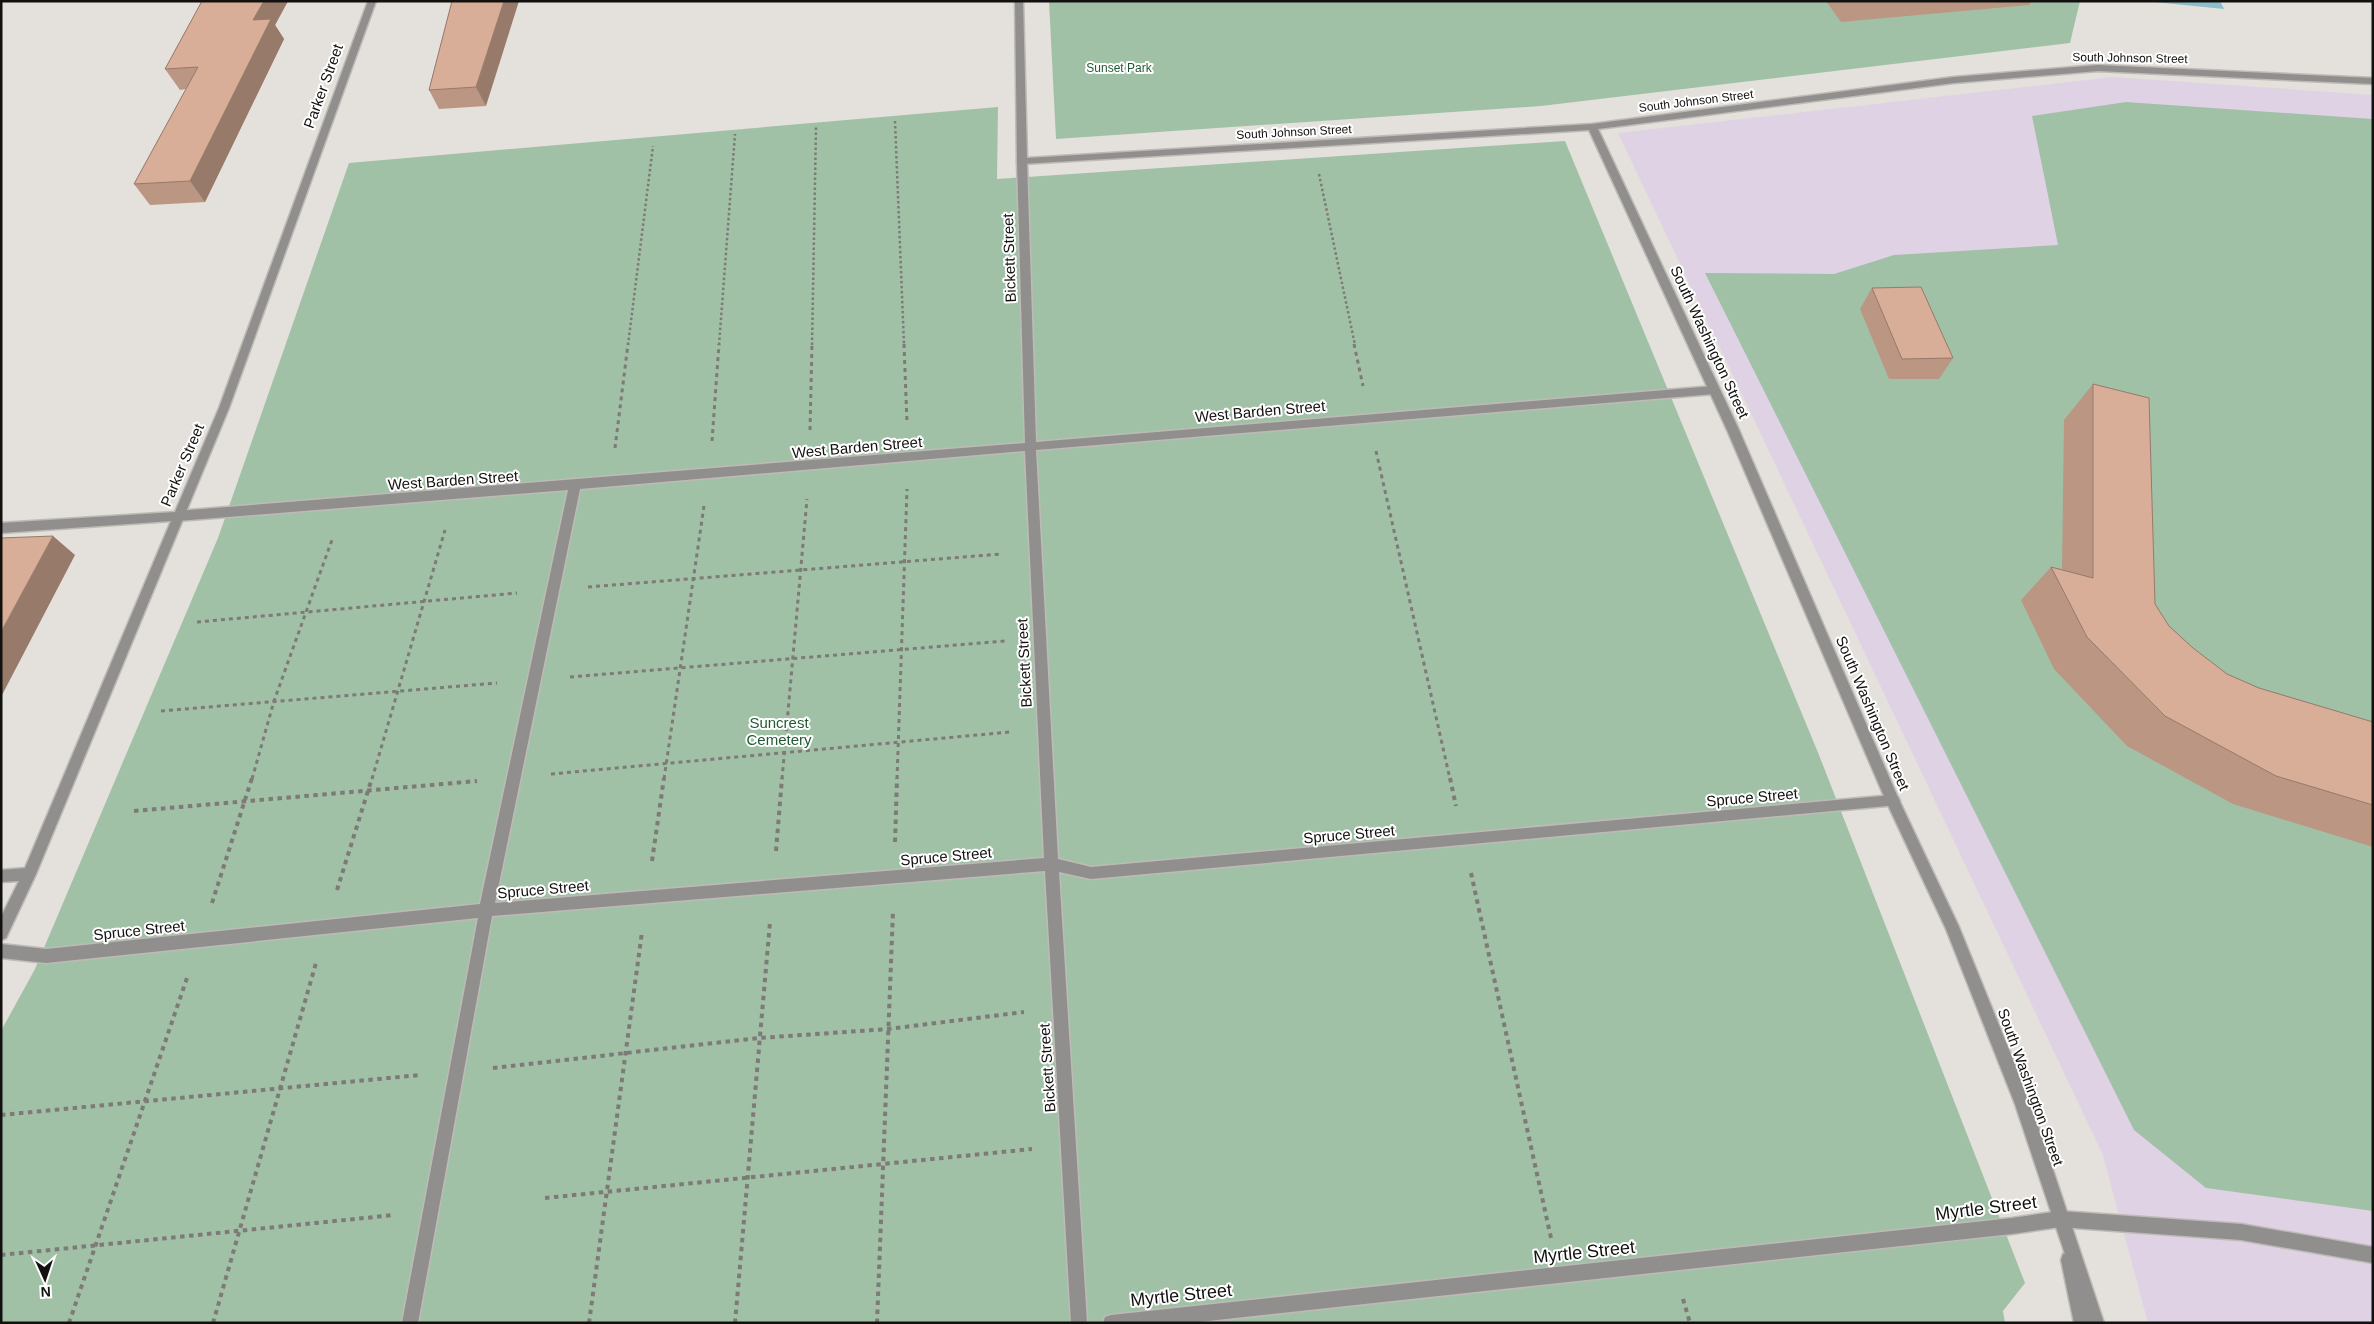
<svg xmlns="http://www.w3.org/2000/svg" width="2374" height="1324" font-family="Helvetica,sans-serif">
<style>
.education{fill:#dfd2e5}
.green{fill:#a1c1a7}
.water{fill:#8cbfcd}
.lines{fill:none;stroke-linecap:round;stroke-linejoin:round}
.lane-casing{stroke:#bebbb6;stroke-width:3}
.street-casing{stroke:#bebbb6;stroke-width:3}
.path-far2{stroke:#7d7a77;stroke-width:2.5;stroke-dasharray:2.5 2.5;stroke-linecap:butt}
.path-far1{stroke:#7d7a77;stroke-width:3;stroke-dasharray:4 4;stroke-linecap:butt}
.path{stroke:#7d7a77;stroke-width:4;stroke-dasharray:4.5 4.5;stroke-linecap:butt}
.lane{fill:#918e8e;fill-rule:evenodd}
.street{fill:#918e8e;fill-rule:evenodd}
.wall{fill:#ba9683}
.shaded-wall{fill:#977a6a}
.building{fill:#d8ae98;stroke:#977a6a}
.labels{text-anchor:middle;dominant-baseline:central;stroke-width:4;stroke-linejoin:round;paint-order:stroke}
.far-street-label{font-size:12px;fill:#12110f;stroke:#fff}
.far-park-label{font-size:12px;fill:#215933;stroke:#fff}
.street-label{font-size:15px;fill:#12110f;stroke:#fff}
.park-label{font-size:15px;fill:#215933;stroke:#fff}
.near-street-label{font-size:18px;fill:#12110f;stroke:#fff}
</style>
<rect width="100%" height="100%" fill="#e4e0db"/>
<polygon class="education" points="2113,77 2373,95 2373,1323 2148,1323 2103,1155 1618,133"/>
<g class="green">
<polygon points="1049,1 2080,1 2070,43 1541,106 1056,139"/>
<polygon points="2126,102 2373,119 2373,1211 2206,1188 2134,1130 1705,273 1834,274 1894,255 2058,245 2032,116"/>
<polygon points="998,107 997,179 1565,141 1819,755 2025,1283 2003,1311 2005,1323 1,1323 1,1031 35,969 218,538 349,163"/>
</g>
<polygon class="water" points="2144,1 2220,1 2224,9"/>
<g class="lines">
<defs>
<g id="lane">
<path d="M1022 158 1027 161 1036 442 1714 386 1719 390 1714 394 1036 450 1058 859 1091 867 1893 795 1898 797 1900 801 1898 805 1091 879 1059 872 1087 1323H1071L1045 871 492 916 418 1323H402L478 918 46 963 1 958V944L46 949 480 904 568 490 177 521 171 516 177 511 1025 443 1017 161ZM1025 451 1044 858 495 903 580 489Z"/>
<polygon points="2060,1211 2241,1224 2373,1247 2373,1263 2241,1240 2060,1227 2012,1234 1190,1323 1103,1323 1105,1317 1111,1315 2012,1218"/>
<polygon points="2069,1252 2075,1254 2077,1260 2090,1323 2074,1323 2061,1260 2063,1254"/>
</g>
<g id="street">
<polygon points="368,1 376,1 229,408 36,874 6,938 1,940 1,917 19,881 1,882 1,870 25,868 171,521 1,533 1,523 175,512 219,408"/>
<polygon points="1015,1 1023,1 1027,158 1592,124 1954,77 2098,65 2373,78 2373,84 2098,71 1954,83 1598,129 1739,430 1899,800 1959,927 2031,1104 2104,1323 2088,1323 2015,1104 1946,929 1886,801 1727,430 1589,130 1022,164 1017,161"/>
</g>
</defs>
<use href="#lane" class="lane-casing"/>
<use href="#street" class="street-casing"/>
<g class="path-far2">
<polyline points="895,121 904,345"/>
<polyline points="1319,174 1355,345"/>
<polyline points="628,345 653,146"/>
<polyline points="719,345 735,134"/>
<polyline points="812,345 816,127"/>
</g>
<g class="path-far1">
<polyline points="904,344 907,423"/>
<polyline points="1354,344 1363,386"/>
<polyline points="810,430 812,344"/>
<polyline points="712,441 719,344"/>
<polyline points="615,448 628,344"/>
<polyline points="1376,451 1450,779"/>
<polyline points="588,587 1001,554"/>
<polyline points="197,622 517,593"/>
<polyline points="570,677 1005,641"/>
<polyline points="161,711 497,683"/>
<polyline points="551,774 1010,732"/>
<polyline points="252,779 274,701 333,537"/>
<polyline points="372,779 445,530"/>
<polyline points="664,779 704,506"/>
<polyline points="782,779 807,499"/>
<polyline points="897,779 907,489"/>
</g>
<g class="path">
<polyline points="1450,778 1456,806"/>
<polyline points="134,811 477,781"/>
<polyline points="895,842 897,778"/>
<polyline points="776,851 782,778"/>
<polyline points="652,861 664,778"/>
<polyline points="1471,873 1551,1238"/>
<polyline points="337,890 372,778"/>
<polyline points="212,903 252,778"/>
<polyline points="493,1068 759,1038 888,1029 1024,1012"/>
<polyline points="1,1115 420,1075"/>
<polyline points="545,1198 1032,1149"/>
<polyline points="1,1255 394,1215"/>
<polyline points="1683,1299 1690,1323"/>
<polyline points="69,1323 187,978"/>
<polyline points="213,1323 316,963"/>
<polyline points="589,1323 642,932"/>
<polyline points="735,1323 770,922"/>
<polyline points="877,1323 893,911"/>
</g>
<use href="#lane" class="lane"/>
<use href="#street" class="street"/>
</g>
<g class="wall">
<polygon points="202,1 288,1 275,25 284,39 205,202 150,205 134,184 186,89 180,90 165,69"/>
<polygon points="452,1 486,106 439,109 429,90"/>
<polygon points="1826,1 2032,1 2029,5 1841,22"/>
<polygon points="1872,288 1953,358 1939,379 1889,379 1860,309"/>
<polygon points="2093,384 2155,604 2169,626 2193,648 2227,674 2259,688 2373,722 2373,847 2233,804 2127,746 2054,669 2021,600 2051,567 2062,569 2064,420"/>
</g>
<g class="shaded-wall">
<polygon points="264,1 288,1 275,25 284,39 205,202 190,181 253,20"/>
<polygon points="504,1 519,1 486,106 476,87"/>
<polygon points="53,536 75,555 1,697 1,632"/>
</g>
<g class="building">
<polygon points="202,1 264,1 253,20 271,19 190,181 134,184 198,67 165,69"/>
<polygon points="452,1 504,1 476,87 429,90"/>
<polygon points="1921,287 1953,358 1902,359 1872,288"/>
<polygon points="2093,384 2149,398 2155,604 2169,626 2193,648 2227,674 2259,688 2373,722 2373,805 2276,776 2165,716 2087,637 2051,567 2093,578"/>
<polygon points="53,536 1,632 1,538"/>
</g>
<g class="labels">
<g class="far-street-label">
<text transform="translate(2130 58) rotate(1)">South Johnson Street</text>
<text transform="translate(1696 101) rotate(-7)">South Johnson Street</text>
<text transform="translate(1294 132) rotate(-3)">South Johnson Street</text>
</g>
<g class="far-park-label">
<text x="1119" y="68">Sunset Park</text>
</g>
<g class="street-label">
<text transform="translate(323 86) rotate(-70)">Parker Street</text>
<text transform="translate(1009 258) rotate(-92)">Bickett Street</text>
<text transform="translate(1710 342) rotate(65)">South Washington Street</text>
<text transform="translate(1260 411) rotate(-5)">West Barden Street</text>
<text transform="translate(857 447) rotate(-5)">West Barden Street</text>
<text transform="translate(182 465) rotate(-67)">Parker Street</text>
<text transform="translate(453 480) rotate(-4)">West Barden Street</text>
<text transform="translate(1024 663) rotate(-93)">Bickett Street</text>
<text transform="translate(1873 713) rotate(67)">South Washington Street</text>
<text transform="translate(1752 797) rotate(-5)">Spruce Street</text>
<text transform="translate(1349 834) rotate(-5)">Spruce Street</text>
<text transform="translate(946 856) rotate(-5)">Spruce Street</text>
<text transform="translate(543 889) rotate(-5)">Spruce Street</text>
<text transform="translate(139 930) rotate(-6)">Spruce Street</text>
<text transform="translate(1047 1068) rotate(-94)">Bickett Street</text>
<text transform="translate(2031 1087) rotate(70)">South Washington Street</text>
</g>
<g class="park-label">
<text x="779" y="722">Suncrest<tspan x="779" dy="17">Cemetery</tspan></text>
</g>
<g class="near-street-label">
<text transform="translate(1986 1208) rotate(-7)">Myrtle Street</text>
<text transform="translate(1584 1252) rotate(-6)">Myrtle Street</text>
<text transform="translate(1181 1295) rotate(-6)">Myrtle Street</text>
</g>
</g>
<rect width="2374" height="1324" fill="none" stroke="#12110f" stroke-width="5"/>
<g transform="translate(45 1279) rotate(177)" stroke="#ffffff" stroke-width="4" paint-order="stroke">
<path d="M0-4L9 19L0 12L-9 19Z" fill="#12110f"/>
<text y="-8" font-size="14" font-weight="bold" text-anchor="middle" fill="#12110f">N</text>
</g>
</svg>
